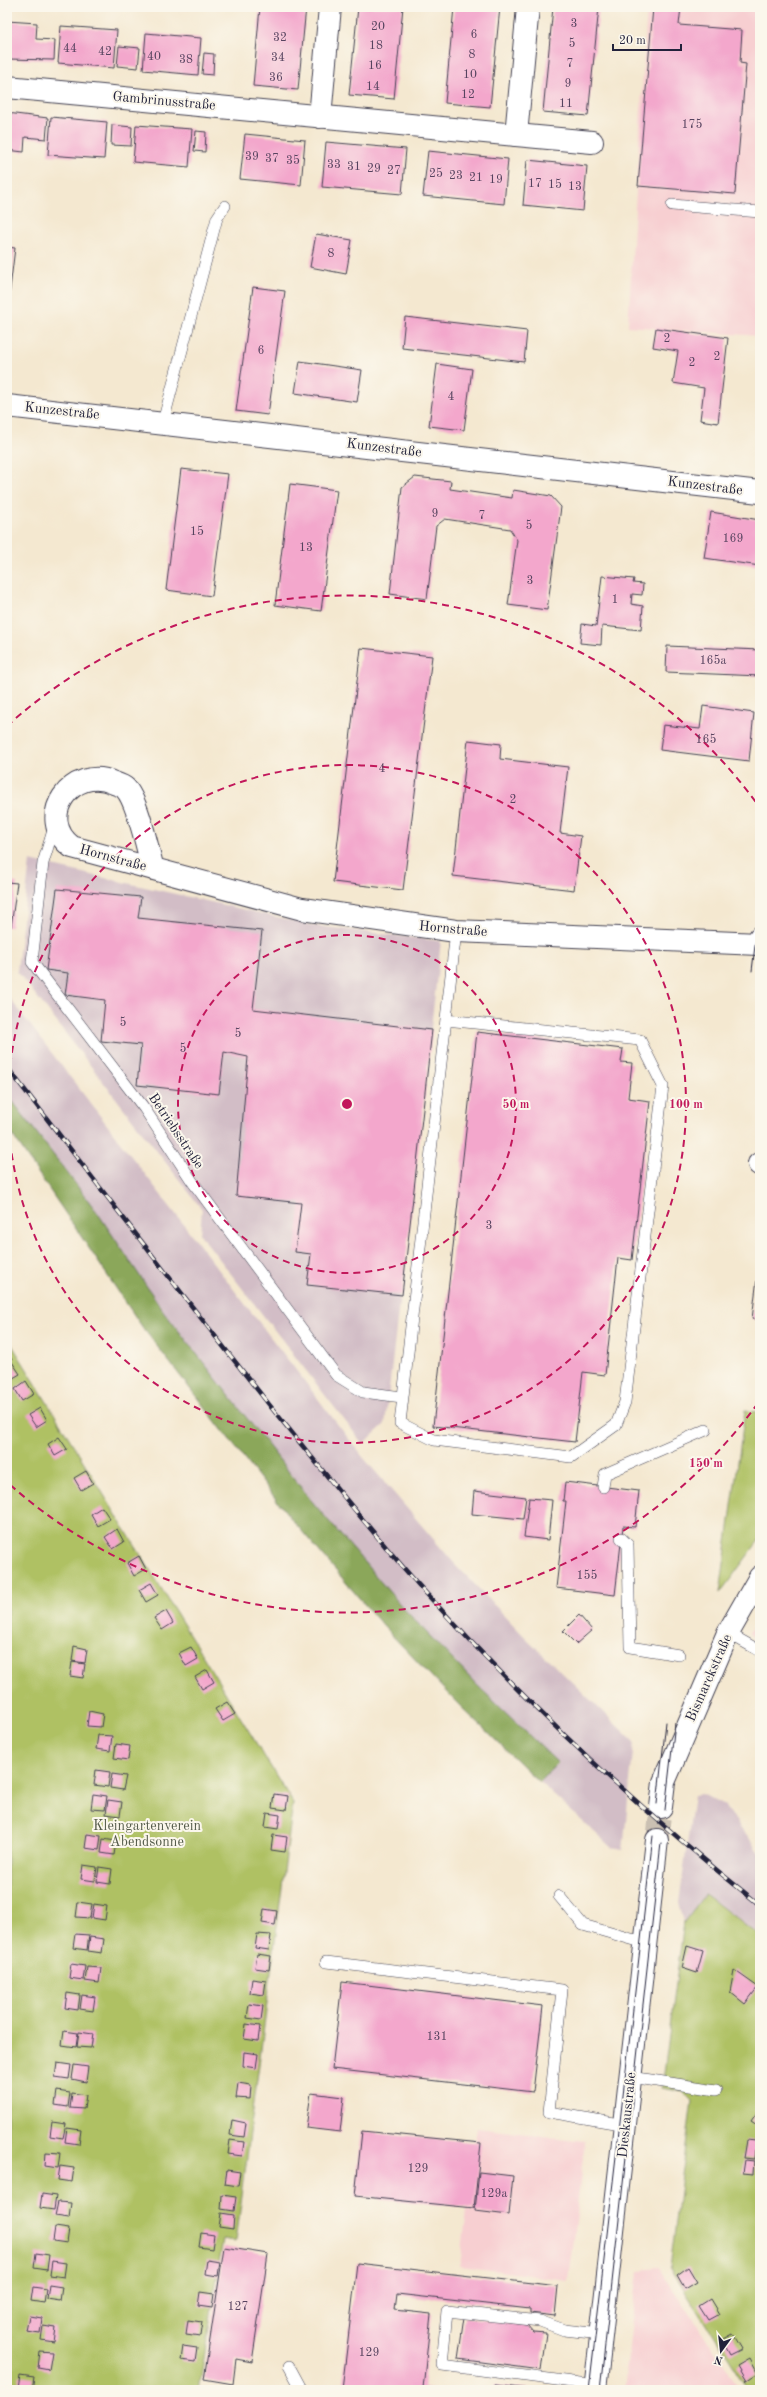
<svg xmlns="http://www.w3.org/2000/svg" width="767" height="2397" font-family="'Old Standard TT',serif">
<style>
.built{fill:#f7cfd1}
.industrial{fill:#d2bdc6}
.green{fill:#afc164;stroke:#687250}
.forest{fill:#8ba75a;stroke:#56644a}
.building{fill:#f3a7cc}
.lines{fill:none;stroke-linecap:round;stroke-linejoin:round}
.secondary-tunnel{stroke:#cac0b2;stroke-width:22;stroke-dasharray:22 11;stroke-linecap:butt}
.lane-casing{stroke:#424051;stroke-width:12}
.street-casing{stroke:#424051;stroke-width:24}
.secondary-casing{stroke:#424051;stroke-width:24}
.lane{stroke:#fff;stroke-width:11}
.street{stroke:#fff;stroke-width:22}
.secondary{stroke:#fff;stroke-width:22}
.tram{stroke:#22223b;stroke-width:1}
.rail-casing{stroke:#22223b;stroke-width:4.5}
.rail{stroke:#fbf7ec;stroke-width:3;stroke-dasharray:9;stroke-linecap:butt}
.ring{fill:none;stroke:#c2185b;stroke-width:2;stroke-dasharray:7 5}
.labels{text-anchor:middle;dominant-baseline:central;stroke-width:4;stroke-linejoin:round;paint-order:stroke}
.number-label{font-size:12px;fill:#56435f}
.street-label{font-size:14px;fill:#22223b;stroke:#fbf7ec}
.park-label{font-size:14px;fill:#535a49;stroke:#fbf7ec}
.centre{fill:#c2185b;stroke:#fbf7ec;stroke-width:2}
.ring-label{font-size:12px;text-anchor:middle;font-weight:bold;fill:#c2185b;stroke:#fbf7ec;stroke-width:4;stroke-linejoin:round;paint-order:stroke}
</style>
<rect width="100%" height="100%" fill="#fbf7ec"/>
<filter id="ink" filterUnits="userSpaceOnUse"><feTurbulence type="fractalNoise" baseFrequency=".025" numOctaves="2"/><feDisplacementMap in="SourceGraphic" scale="8" xChannelSelector="R" yChannelSelector="G"/><feConvolveMatrix kernelMatrix="1 2 1 2 8 2 1 2 1" color-interpolation-filters="sRGB"/></filter>
<filter id="wash" filterUnits="userSpaceOnUse"><feTurbulence type="fractalNoise" baseFrequency=".012" numOctaves="4" result="noise"/><feDisplacementMap in="SourceGraphic" scale="16" xChannelSelector="R" yChannelSelector="G"/><feGaussianBlur stdDeviation="0.9" result="paint"/><feColorMatrix in="noise" values="0 0 0 0 0 0 0 0 0 0 0 0 0 0 0 0 0 1.4 0 .05"/><feComposite in="paint" operator="in"/></filter>
<g filter="url(#wash)">
<rect width="100%" height="100%" fill="#f4e8d0"/>
<g class="built">
<polygon points="647,7 760,7 760,336 628,326"/>
<polygon points="760,1617 760,1643 749,1634"/>
<polygon points="477,2128 585,2141 568,2280 460,2266"/>
<polygon points="659,2268 740,2390 624,2390 638,2270"/>
</g>
<g class="industrial">
<polygon points="30,861 316,926 441,941 385,1424 363,1444 200,1234 202,1209 17,971"/>
<polygon points="7,995 362,1456 454,1563 524,1636 634,1742 623,1850 612,1848 539,1782 457,1703 384,1627 289,1516 143,1328 7,1127"/>
<polygon points="702,1794 725,1806 760,1854 760,1979 684,1922 679,1903 694,1795"/>
</g>
<g class="green">
<polygon points="7,1337 293,1803 236,2241 223,2239 199,2390 7,2390"/>
<polygon points="745,1411 760,1412 760,1539 720,1593"/>
<polygon points="705,1894 760,1937 760,2390 749,2390 670,2267 692,2101 683,2092 662,2088 684,1922"/>
</g>
<polygon class="forest" points="7,1094 97,1212 164,1312 310,1499 404,1609 476,1684 558,1763 539,1782 457,1703 384,1627 289,1516 143,1328 7,1127"/>
<g id="blocks">
<g class="building">
<polygon points="260,7 306,7 298,90 253,86"/>
<polygon points="358,7 403,7 394,99 349,95"/>
<polygon points="454,7 500,7 490,107 445,103"/>
<polygon points="553,7 599,7 588,116 543,112"/>
<polygon points="653,7 681,7 679,25 742,30 740,63 746,64 735,194 638,186"/>
<polygon points="7,21 37,23 36,39 55,40 54,60 7,59"/>
<polygon points="61,26 117,30 114,68 58,63"/>
<polygon points="146,33 201,38 198,75 143,70"/>
<polygon points="119,46 140,48 138,68 117,66"/>
<polygon points="204,53 214,54 213,75 202,74"/>
<polygon points="7,113 48,118 46,139 25,137 24,152 7,150"/>
<polygon points="51,117 107,122 104,159 48,155"/>
<polygon points="112,125 132,127 131,146 111,145"/>
<polygon points="136,125 192,129 189,167 133,162"/>
<polygon points="196,131 206,132 205,152 194,151"/>
<polygon points="245,134 305,140 301,185 240,179"/>
<polygon points="326,142 406,149 402,194 322,187"/>
<polygon points="428,151 508,159 504,204 423,196"/>
<polygon points="527,160 587,166 583,211 523,205"/>
<polygon points="316,234 352,240 346,274 310,267"/>
<polygon points="7,247 15,248 8,305 7,305"/>
<polygon points="253,287 285,291 268,415 236,411"/>
<polygon points="405,317 527,331 524,362 402,348"/>
<polygon points="656,328 728,338 718,423 700,420 704,388 673,383 678,351 653,347"/>
<polygon points="300,361 362,370 357,402 295,393"/>
<polygon points="437,364 472,369 464,430 429,426"/>
<polygon points="181,469 228,474 212,596 166,590"/>
<polygon points="415,477 451,481 450,489 512,498 513,490 551,496 561,507 547,610 508,605 517,540 510,529 445,519 436,526 427,599 390,594 402,487"/>
<polygon points="290,484 337,490 321,611 275,605"/>
<polygon points="711,512 760,520 760,566 704,558"/>
<polygon points="602,576 634,579 633,583 643,584 642,595 632,594 631,604 643,606 641,630 602,626 601,645 580,643 582,624 596,626"/>
<polygon points="667,646 760,650 760,676 666,672"/>
<polygon points="361,648 432,656 403,890 333,882"/>
<polygon points="703,706 754,713 749,761 660,750 663,725 700,729"/>
<polygon points="468,740 501,744 500,759 568,767 560,833 581,836 574,890 453,876"/>
<polygon points="7,882 17,883 11,927 7,927"/>
<polygon points="57,889 141,897 138,918 262,931 253,1009 432,1030 402,1295 307,1285 311,1254 295,1252 301,1203 236,1196 248,1057 224,1052 219,1094 137,1085 141,1045 101,1041 105,1000 65,995 68,973 46,970"/>
<polygon points="477,1032 623,1049 621,1062 632,1063 628,1098 650,1101 632,1260 618,1258 605,1375 583,1372 575,1442 433,1426"/>
<polygon points="759,1262 760,1262 760,1320 752,1319"/>
<polygon points="7,1351 12,1360 7,1363"/>
<polygon points="12,1362 20,1374 8,1381 7,1365"/>
<polygon points="26,1381 34,1394 22,1401 15,1389"/>
<polygon points="40,1408 47,1420 36,1427 28,1415"/>
<polygon points="59,1437 67,1449 55,1456 48,1444"/>
<polygon points="86,1471 93,1483 81,1490 74,1478"/>
<polygon points="565,1482 639,1491 635,1527 623,1526 615,1595 556,1588 566,1501 563,1501"/>
<polygon points="474,1491 526,1497 523,1519 472,1514"/>
<polygon points="529,1498 552,1500 548,1540 524,1537"/>
<polygon points="102,1507 110,1519 98,1526 91,1514"/>
<polygon points="117,1529 124,1542 113,1549 105,1537"/>
<polygon points="139,1556 146,1569 134,1576 127,1563"/>
<polygon points="151,1583 158,1595 146,1602 139,1590"/>
<polygon points="166,1611 173,1623 162,1630 154,1618"/>
<polygon points="579,1615 592,1630 576,1644 563,1631"/>
<polygon points="74,1646 87,1649 85,1663 72,1661"/>
<polygon points="191,1647 198,1659 186,1666 179,1653"/>
<polygon points="72,1662 85,1664 83,1678 70,1676"/>
<polygon points="207,1670 214,1682 202,1689 195,1677"/>
<polygon points="227,1702 235,1714 223,1721 215,1709"/>
<polygon points="89,1711 103,1714 101,1727 87,1726"/>
<polygon points="98,1735 112,1736 110,1751 96,1749"/>
<polygon points="116,1744 130,1746 128,1760 114,1758"/>
<polygon points="96,1770 110,1772 108,1787 94,1785"/>
<polygon points="112,1774 126,1776 123,1790 110,1788"/>
<polygon points="93,1794 107,1796 105,1810 91,1809"/>
<polygon points="274,1794 288,1796 286,1810 272,1808"/>
<polygon points="108,1800 122,1802 120,1816 106,1814"/>
<polygon points="267,1813 280,1815 278,1829 265,1827"/>
<polygon points="87,1834 101,1836 99,1850 85,1848"/>
<polygon points="273,1835 287,1837 285,1852 271,1850"/>
<polygon points="103,1839 116,1841 114,1855 101,1853"/>
<polygon points="83,1865 97,1867 95,1881 81,1879"/>
<polygon points="99,1867 112,1869 110,1884 97,1882"/>
<polygon points="78,1902 92,1904 90,1918 76,1917"/>
<polygon points="94,1904 107,1906 105,1920 92,1918"/>
<polygon points="264,1909 277,1911 275,1925 262,1923"/>
<polygon points="75,1934 89,1935 87,1950 73,1948"/>
<polygon points="257,1934 271,1935 269,1950 255,1948"/>
<polygon points="90,1937 104,1939 102,1953 88,1951"/>
<polygon points="687,1946 703,1951 697,1973 682,1968"/>
<polygon points="257,1954 271,1956 269,1970 255,1968"/>
<polygon points="71,1964 85,1966 83,1980 69,1978"/>
<polygon points="87,1967 101,1968 99,1983 85,1981"/>
<polygon points="734,1970 758,1987 745,2004 730,1992"/>
<polygon points="252,1979 266,1981 264,1995 250,1993"/>
<polygon points="342,1982 543,2006 533,2092 332,2069"/>
<polygon points="67,1993 80,1995 78,2010 65,2008"/>
<polygon points="82,1995 95,1997 93,2011 80,2009"/>
<polygon points="249,2004 263,2006 261,2020 247,2018"/>
<polygon points="246,2024 260,2026 258,2041 244,2039"/>
<polygon points="64,2031 78,2033 76,2047 62,2045"/>
<polygon points="79,2032 93,2034 91,2048 77,2047"/>
<polygon points="244,2052 258,2054 256,2068 243,2066"/>
<polygon points="57,2063 71,2065 69,2079 55,2077"/>
<polygon points="74,2065 88,2067 86,2082 72,2079"/>
<polygon points="238,2083 251,2085 250,2099 236,2098"/>
<polygon points="57,2091 70,2093 68,2107 55,2105"/>
<polygon points="72,2093 86,2095 84,2109 70,2108"/>
<polygon points="311,2093 344,2097 340,2132 306,2128"/>
<polygon points="760,2108 760,2127 751,2121"/>
<polygon points="232,2120 246,2123 244,2137 230,2135"/>
<polygon points="52,2122 66,2124 63,2138 50,2136"/>
<polygon points="67,2128 81,2130 79,2144 65,2142"/>
<polygon points="362,2131 481,2143 474,2208 355,2196"/>
<polygon points="230,2140 244,2142 242,2156 228,2154"/>
<polygon points="746,2140 756,2141 754,2159 743,2158"/>
<polygon points="46,2152 60,2153 58,2168 45,2166"/>
<polygon points="745,2160 754,2161 753,2174 743,2173"/>
<polygon points="60,2166 74,2168 72,2182 58,2180"/>
<polygon points="227,2170 240,2172 238,2186 225,2184"/>
<polygon points="479,2172 513,2176 509,2215 475,2211"/>
<polygon points="42,2194 56,2196 54,2210 40,2208"/>
<polygon points="222,2195 236,2197 234,2211 221,2209"/>
<polygon points="58,2202 71,2203 69,2218 55,2216"/>
<polygon points="221,2213 234,2215 233,2229 219,2227"/>
<polygon points="55,2227 69,2229 67,2243 53,2241"/>
<polygon points="201,2233 214,2235 212,2249 199,2247"/>
<polygon points="224,2247 268,2254 252,2362 236,2359 233,2384 204,2379"/>
<polygon points="36,2253 49,2255 47,2270 34,2268"/>
<polygon points="207,2260 220,2262 218,2276 205,2274"/>
<polygon points="52,2261 66,2263 64,2277 50,2275"/>
<polygon points="357,2263 558,2286 555,2316 530,2313 530,2309 397,2294 395,2310 431,2314 423,2388 432,2390 342,2390"/>
<polygon points="688,2267 697,2282 685,2289 677,2275"/>
<polygon points="49,2285 62,2287 60,2301 47,2299"/>
<polygon points="33,2287 46,2289 44,2303 31,2301"/>
<polygon points="200,2292 214,2294 212,2308 198,2306"/>
<polygon points="710,2299 719,2314 708,2320 699,2306"/>
<polygon points="29,2316 42,2318 40,2333 26,2331"/>
<polygon points="464,2317 527,2325 533,2332 546,2333 541,2370 458,2359"/>
<polygon points="188,2320 202,2322 200,2336 186,2334"/>
<polygon points="43,2326 56,2328 54,2342 41,2340"/>
<polygon points="733,2334 742,2349 730,2355 722,2340"/>
<polygon points="183,2346 197,2348 195,2362 181,2360"/>
<polygon points="40,2351 52,2352 49,2370 38,2368"/>
<polygon points="749,2359 757,2374 746,2381 737,2366"/>
<polygon points="20,2375 34,2377 32,2390 18,2389"/>
<polygon points="495,2385 529,2389 528,2390 494,2390"/>
</g>
</g>
</g>
<g filter="url(#ink)">
<use href="#blocks" fill-opacity="0" stroke="#424051" stroke-width="1"/>
<g class="lines">
<polyline class="secondary-tunnel" points="657,1840 661,1807"/>
<defs>
<g id="lane">
<polyline points="672,205 760,212"/>
<polyline points="163,422 217,218 225,206"/>
<polyline points="55,824 43,863 32,962 144,1108 192,1181 336,1375 363,1392 402,1397"/>
<polyline points="446,1020 640,1040 663,1086 625,1402 616,1425 571,1457 434,1440 400,1423 456,931"/>
<polyline points="603,1487 605,1474 706,1430"/>
<polyline points="621,1538 628,1545 630,1647 679,1655"/>
<polyline points="728,1633 760,1651"/>
<polyline points="559,1896 583,1925 645,1943"/>
<polyline points="326,1962 562,1990 549,2112 626,2125"/>
<polyline points="631,2077 716,2090"/>
<polyline points="289,2366 302,2390"/>
<polyline points="595,2385 442,2365 447,2311 540,2321 564,2330 601,2334"/>
</g>
<g id="street">
<polyline points="7,87 516,135 528,7"/>
<polyline points="320,117 330,7"/>
<polyline points="516,135 592,142"/>
<polyline points="7,406 760,492"/>
<path d="M153 869C148 851 138 801 125 788 123 786 117 784 114 783 72 763 34 819 72 847L302 909 456 931 759 944"/>
<polyline points="759,1164 760,1164"/>
</g>
<g id="secondary">
<polyline points="759,944 760,937"/>
<polyline points="661,1807 664,1782 728,1633 760,1577"/>
<polyline points="595,2390 657,1840"/>
</g>
</defs>
<use href="#lane" class="lane-casing"/>
<use href="#street" class="street-casing"/>
<use href="#secondary" class="secondary-casing"/>
<use href="#lane" class="lane"/>
<use href="#street" class="street"/>
<use href="#secondary" class="secondary"/>
<g class="tram">
<polyline points="752,971 760,903"/>
<polyline points="657,1804 666,1722"/>
<polyline points="665,1810 675,1723"/>
<polyline points="589,2390 653,1836"/>
<polyline points="600,2390 661,1843"/>
</g>
<defs>
<path id="rail" d="M7 1067C96 1182 184 1298 275 1412 324 1472 372 1533 424 1591 527 1705 640 1810 760 1905"/>
</defs>
<use href="#rail" class="rail-casing"/>
<use href="#rail" class="rail"/>
</g>
</g>
<g class="ring">
<circle cx="347" cy="1104" r="169"/>
<circle cx="347" cy="1104" r="339"/>
<path d="M758 1403A508 508 0 0 1 7 1482M7 726A508 508 0 0 1 758 805"/>
</g>
<g class="labels">
<g class="number-label">
<text x="574" y="24">3</text>
<text x="378" y="27">20</text>
<text x="474" y="35">6</text>
<text x="280" y="38">32</text>
<text x="572" y="44">5</text>
<text x="376" y="46">18</text>
<text x="70" y="49">44</text>
<text x="105" y="52">42</text>
<text x="472" y="55">8</text>
<text x="154" y="57">40</text>
<text x="278" y="58">34</text>
<text x="186" y="60">38</text>
<text x="570" y="64">7</text>
<text x="375" y="66">16</text>
<text x="470" y="75">10</text>
<text x="276" y="78">36</text>
<text x="568" y="84">9</text>
<text x="373" y="87">14</text>
<text x="468" y="95">12</text>
<text x="566" y="104">11</text>
<text x="692" y="125">175</text>
<text x="252" y="157">39</text>
<text x="272" y="159">37</text>
<text x="293" y="161">35</text>
<text x="334" y="165">33</text>
<text x="354" y="167">31</text>
<text x="374" y="169">29</text>
<text x="394" y="171">27</text>
<text x="436" y="174">25</text>
<text x="456" y="176">23</text>
<text x="476" y="178">21</text>
<text x="496" y="180">19</text>
<text x="535" y="184">17</text>
<text x="555" y="185">15</text>
<text x="575" y="187">13</text>
<text x="331" y="254">8</text>
<text x="667" y="339">2</text>
<text x="261" y="351">6</text>
<text x="717" y="357">2</text>
<text x="692" y="363">2</text>
<text x="451" y="397">4</text>
<text x="435" y="514">9</text>
<text x="482" y="516">7</text>
<text x="529" y="526">5</text>
<text x="197" y="532">15</text>
<text x="733" y="539">169</text>
<text x="306" y="548">13</text>
<text x="530" y="581">3</text>
<text x="615" y="600">1</text>
<text x="713" y="661">165a</text>
<text x="706" y="740">165</text>
<text x="382" y="769">4</text>
<text x="513" y="800">2</text>
<text x="123" y="1023">5</text>
<text x="238" y="1034">5</text>
<text x="183" y="1049">5</text>
<text x="489" y="1226">3</text>
<text x="587" y="1576">155</text>
<text x="437" y="2037">131</text>
<text x="418" y="2169">129</text>
<text x="494" y="2194">129a</text>
<text x="238" y="2307">127</text>
<text x="369" y="2353">129</text>
</g>
<g class="street-label">
<text transform="translate(164 101) rotate(5)">Gambrinusstraße</text>
<text transform="translate(62 411) rotate(6)">Kunzestraße</text>
<text transform="translate(384 448) rotate(7)">Kunzestraße</text>
<text transform="translate(705 486) rotate(7)">Kunzestraße</text>
<text transform="translate(113 858) rotate(15)">Hornstraße</text>
<text transform="translate(453 929) rotate(5)">Hornstraße</text>
<text transform="translate(176 1131) rotate(56)">Betriebsstraße</text>
<text transform="translate(709 1678) rotate(-66)">Bismarckstraße</text>
<text transform="translate(627 2115) rotate(-84)">Dieskaustraße</text>
</g>
<g class="park-label">
<text x="147" y="1826">Kleingartenverein<tspan x="147" dy="16">Abendsonne</tspan></text>
</g>
</g>
<circle cx="347" cy="1104" r="6" class="centre"/>
<g class="ring-label">
<text x="516" y="1108">50 m</text>
<text x="686" y="1108">100 m</text>
<text x="706" y="1467">150 m</text>
</g>
<rect width="767" height="2397" fill="none" stroke="#fbf7ec" stroke-width="24"/>
<g transform="translate(721 2351) rotate(195)" stroke="#fbf7ec" stroke-width="3" paint-order="stroke">
<path d="M0-3L7 15L0 10L-7 15Z" fill="#22223b"/>
<text y="-6" font-size="11" font-weight="bold" text-anchor="middle" fill="#22223b">N</text>
</g>
<path d="M613 44v6h68v-6" fill="none" stroke="#22223b" stroke-width="2"/>
<text x="619" y="44" font-size="12" fill="#22223b" stroke="#fbf7ec" stroke-width="3" paint-order="stroke">20 m</text>
</svg>
